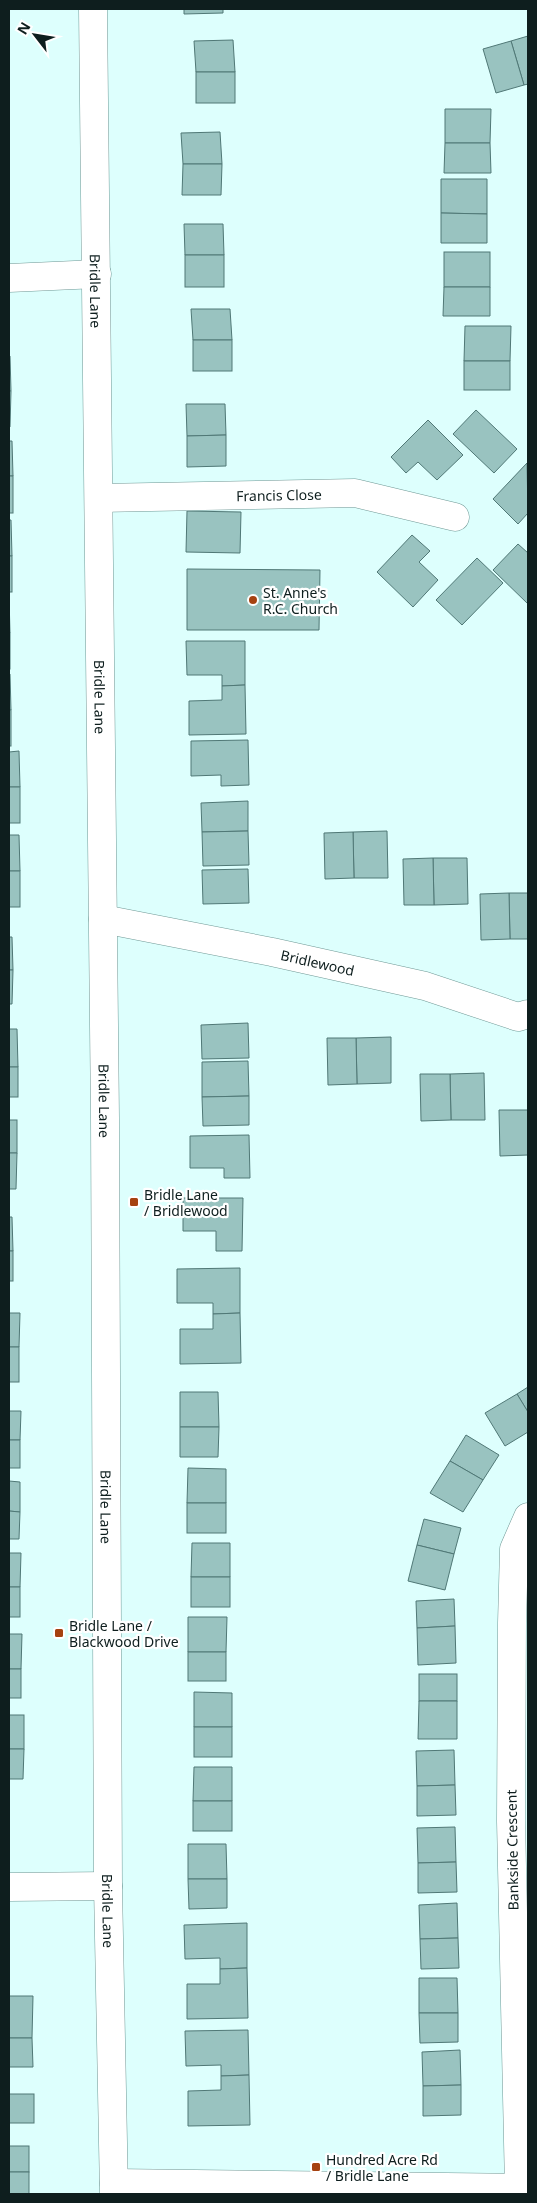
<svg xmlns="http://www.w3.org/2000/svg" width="537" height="2203" font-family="'Noto Sans',sans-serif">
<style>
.building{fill:#99c3c0;stroke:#507876}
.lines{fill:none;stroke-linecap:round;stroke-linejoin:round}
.minor-casing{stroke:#709996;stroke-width:29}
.minor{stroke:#fff;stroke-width:28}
.poi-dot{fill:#a64211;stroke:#fff;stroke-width:2}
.labels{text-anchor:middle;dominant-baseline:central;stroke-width:4.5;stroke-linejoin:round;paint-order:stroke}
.street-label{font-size:14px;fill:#0e1e1e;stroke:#fff}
.poi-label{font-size:14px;fill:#0e1e1e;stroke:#fff;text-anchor:start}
</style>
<rect width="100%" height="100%" fill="#ddfffd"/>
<g class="building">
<polygon points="184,9 223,9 223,13 184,14"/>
<polygon points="528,36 528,84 524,85 511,41"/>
<polygon points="233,40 235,72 196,72 194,41"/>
<polygon points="511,41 524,85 496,93 483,49"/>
<rect x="196" y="72" width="39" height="31"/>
<polygon points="445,109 491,109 490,143 445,143"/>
<polygon points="220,132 222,164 183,164 181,133"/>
<polygon points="445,143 490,143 491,173 444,173"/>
<polygon points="183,164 222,164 221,195 182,195"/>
<polygon points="441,179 487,179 487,214 441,213"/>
<polygon points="441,213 487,214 487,243 441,243"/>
<polygon points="184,224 223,224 224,255 185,255"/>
<rect x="444" y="252" width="46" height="35"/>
<rect x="185" y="255" width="39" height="32"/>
<polygon points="444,287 490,287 490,316 443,316"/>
<polygon points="191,309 230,309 232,340 193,340"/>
<polygon points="465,326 511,326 510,361 464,361"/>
<rect x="193" y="340" width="39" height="31"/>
<polygon points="9,356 10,356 11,391 9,391"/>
<rect x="464" y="361" width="46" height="29"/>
<polygon points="9,391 11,391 10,427 9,427"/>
<polygon points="186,404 225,404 226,435 187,436"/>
<polygon points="476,410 517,449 494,473 453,434"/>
<polygon points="428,420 463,455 437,480 418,462 406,473 391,457"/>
<polygon points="226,435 226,466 187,467 187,436"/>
<polygon points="9,441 12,441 13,476 9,476"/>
<polygon points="527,463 528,513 518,524 493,499"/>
<rect x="9" y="476" width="4" height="37"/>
<polygon points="187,511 241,512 240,553 186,552"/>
<polygon points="9,520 11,520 12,556 9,556"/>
<polygon points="412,535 430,551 419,562 438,580 413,607 377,572"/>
<polygon points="518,544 528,553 528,604 493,570"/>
<rect x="9" y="556" width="3" height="36"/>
<polygon points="477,558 503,583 462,625 436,600"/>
<polygon points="187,569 320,570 319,630 187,630"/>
<polygon points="9,597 10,633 9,633"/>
<rect x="9" y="633" width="1" height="36"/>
<polygon points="186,641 245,641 245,685 222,686 222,675 187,675"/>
<polygon points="9,674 10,674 11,710 9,710"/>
<polygon points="245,685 246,734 189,735 189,701 222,700 222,686"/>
<rect x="9" y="710" width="2" height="36"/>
<polygon points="248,740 249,785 221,786 221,775 191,776 191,741"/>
<polygon points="19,751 20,787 9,787 9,752"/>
<rect x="9" y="787" width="11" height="36"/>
<polygon points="248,801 248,831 202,832 201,803"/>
<polygon points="248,831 249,865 203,866 202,832"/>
<polygon points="387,831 388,878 354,878 353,832"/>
<polygon points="353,832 354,878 325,879 324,833"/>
<polygon points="9,835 19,835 20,871 9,871"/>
<polygon points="433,858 467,858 468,904 434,905"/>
<polygon points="433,858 434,905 404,905 403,859"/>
<polygon points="248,869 249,903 203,904 202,870"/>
<rect x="9" y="871" width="11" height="36"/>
<polygon points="509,893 528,893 528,939 510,939"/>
<polygon points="509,893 510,939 481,940 480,894"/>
<polygon points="9,937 12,937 13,970 9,970"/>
<polygon points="9,970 13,970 12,1004 9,1004"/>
<polygon points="248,1023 249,1058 202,1059 201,1025"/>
<polygon points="9,1029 17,1029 18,1067 9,1067"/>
<polygon points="391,1037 391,1083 357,1084 356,1038"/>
<polygon points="327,1038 356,1038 357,1084 328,1085"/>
<polygon points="248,1061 249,1096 202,1097 202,1062"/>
<rect x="9" y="1067" width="9" height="30"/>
<polygon points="484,1073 485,1120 451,1120 450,1074"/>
<polygon points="420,1074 450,1074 451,1120 421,1121"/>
<polygon points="249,1096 249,1125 203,1126 202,1097"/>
<polygon points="499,1110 528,1110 528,1155 500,1156"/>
<rect x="9" y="1120" width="8" height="33"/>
<polygon points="249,1135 250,1178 224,1178 224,1168 190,1168 190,1136"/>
<polygon points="9,1153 17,1153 16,1189 9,1189"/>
<polygon points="183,1198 243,1198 242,1251 216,1251 216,1231 183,1231"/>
<polygon points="9,1217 12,1217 13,1251 9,1251"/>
<rect x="9" y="1251" width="4" height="30"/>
<polygon points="240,1268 240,1313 213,1314 213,1303 177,1303 177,1269"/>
<polygon points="9,1313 20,1313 19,1347 9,1347"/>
<polygon points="240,1313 241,1363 180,1364 180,1329 213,1329 213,1314"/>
<rect x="9" y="1347" width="10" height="35"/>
<polygon points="528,1387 528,1412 517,1394"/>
<polygon points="180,1392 218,1392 219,1427 180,1427"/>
<polygon points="517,1394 528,1412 528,1432 505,1446 485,1413"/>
<polygon points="9,1411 21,1411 20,1440 9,1440"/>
<polygon points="180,1427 219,1427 218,1457 180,1457"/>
<polygon points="466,1435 499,1455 483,1480 450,1461"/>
<rect x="9" y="1440" width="11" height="28"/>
<polygon points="450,1461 483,1480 463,1512 430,1493"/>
<polygon points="188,1468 226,1469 226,1503 187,1503"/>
<polygon points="9,1481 20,1482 20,1512 9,1511"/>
<rect x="187" y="1503" width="39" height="30"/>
<polygon points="9,1511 20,1512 19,1539 9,1539"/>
<polygon points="424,1519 461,1528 454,1554 417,1545"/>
<polygon points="192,1543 230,1543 230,1577 191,1577"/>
<polygon points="417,1545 454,1554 445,1590 408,1581"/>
<polygon points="9,1553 21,1553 20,1587 9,1587"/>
<rect x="191" y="1577" width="39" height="30"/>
<rect x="9" y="1587" width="11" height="30"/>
<polygon points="454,1599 455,1626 417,1628 416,1601"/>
<polygon points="188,1617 227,1617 226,1652 188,1652"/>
<polygon points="455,1626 456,1663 418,1665 417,1628"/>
<polygon points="9,1634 22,1634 21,1669 9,1669"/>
<rect x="188" y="1652" width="38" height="29"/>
<rect x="9" y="1669" width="12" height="29"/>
<rect x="419" y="1674" width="38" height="27"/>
<polygon points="194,1692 232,1693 232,1727 194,1727"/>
<polygon points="419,1701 457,1701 457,1739 418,1739"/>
<rect x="9" y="1715" width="15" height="34"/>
<rect x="194" y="1727" width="38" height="30"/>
<polygon points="9,1749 24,1749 23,1779 9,1779"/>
<polygon points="454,1750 455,1785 417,1786 416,1751"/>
<polygon points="194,1767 232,1767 232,1801 193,1801"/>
<polygon points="455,1785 456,1815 417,1816 417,1786"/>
<rect x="193" y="1801" width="39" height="30"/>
<polygon points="455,1827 456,1862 418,1863 417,1828"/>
<polygon points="188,1844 226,1844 227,1879 188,1879"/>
<polygon points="456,1862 457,1892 418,1893 418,1863"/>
<polygon points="188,1879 227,1879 227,1908 189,1909"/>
<polygon points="457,1903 458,1938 420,1939 419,1905"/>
<polygon points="247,1923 247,1968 220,1969 220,1958 185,1959 184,1925"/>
<polygon points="458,1938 459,1968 421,1969 420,1939"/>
<polygon points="247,1968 248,2018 187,2019 187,1984 220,1984 220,1969"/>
<polygon points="419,1978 457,1978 458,2013 419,2013"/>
<polygon points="9,1996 33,1996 32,2038 9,2038"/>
<polygon points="419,2013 458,2013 458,2042 420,2043"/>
<polygon points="248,2030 249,2075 221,2076 221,2065 186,2066 185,2031"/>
<polygon points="9,2038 32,2038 33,2067 9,2067"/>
<polygon points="460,2050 461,2085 423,2086 422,2052"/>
<polygon points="249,2075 250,2125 188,2126 188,2091 221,2090 221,2076"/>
<polygon points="461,2085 461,2115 423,2116 423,2086"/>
<rect x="9" y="2094" width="25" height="29"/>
<rect x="9" y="2146" width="20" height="26"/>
<rect x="9" y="2172" width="20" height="22"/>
</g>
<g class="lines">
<defs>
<g id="minor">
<path id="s1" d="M93 9 105 1118 108 1886 114 2194"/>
<polyline points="9,278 97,274"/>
<path id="s2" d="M99 498 355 493 455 517"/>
<path id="s3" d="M103 919 272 952 425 986 518 1017 528 1014"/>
<polyline points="9,1887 108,1886"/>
<polyline points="114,2183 528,2188"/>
<polyline points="519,2187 511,1821 512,1623 514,1549 528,1517"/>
</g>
</defs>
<use href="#minor" class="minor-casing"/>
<use href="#minor" class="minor"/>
</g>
<g class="poi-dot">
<circle cx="253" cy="600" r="5"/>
<rect x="129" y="1197" width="10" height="10" rx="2.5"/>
<rect x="54" y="1628" width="10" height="10" rx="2.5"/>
<rect x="311" y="2162" width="10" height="10" rx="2.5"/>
</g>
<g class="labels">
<g class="street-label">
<text stroke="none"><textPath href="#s1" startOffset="282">Bridle Lane</textPath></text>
<text stroke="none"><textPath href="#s2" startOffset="180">Francis Close</textPath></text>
<text stroke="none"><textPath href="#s1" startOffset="688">Bridle Lane</textPath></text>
<text stroke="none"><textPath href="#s3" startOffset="219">Bridlewood</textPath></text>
<text stroke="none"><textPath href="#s1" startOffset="1092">Bridle Lane</textPath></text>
<text stroke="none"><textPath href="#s1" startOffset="1498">Bridle Lane</textPath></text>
<text transform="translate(512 1850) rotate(-91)">Bankside Crescent</text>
<text stroke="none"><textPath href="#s1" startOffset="1902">Bridle Lane</textPath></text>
</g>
<g class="poi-label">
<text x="263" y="592">St. Anne's<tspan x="263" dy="16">R.C. Church</tspan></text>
<text x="144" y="1194">Bridle Lane<tspan x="144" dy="16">/ Bridlewood</tspan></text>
<text x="69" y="1625">Bridle Lane /<tspan x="69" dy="16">Blackwood Drive</tspan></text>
<text x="326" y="2159">Hundred Acre Rd<tspan x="326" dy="16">/ Bridle Lane</tspan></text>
</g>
</g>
<rect width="537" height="2203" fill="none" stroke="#0e1e1e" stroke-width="20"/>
<g transform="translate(35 35) rotate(301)" stroke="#ffffff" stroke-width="4" paint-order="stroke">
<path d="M0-4L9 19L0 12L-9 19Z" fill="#0e1e1e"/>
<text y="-8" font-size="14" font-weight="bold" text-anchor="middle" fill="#0e1e1e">N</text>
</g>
</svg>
